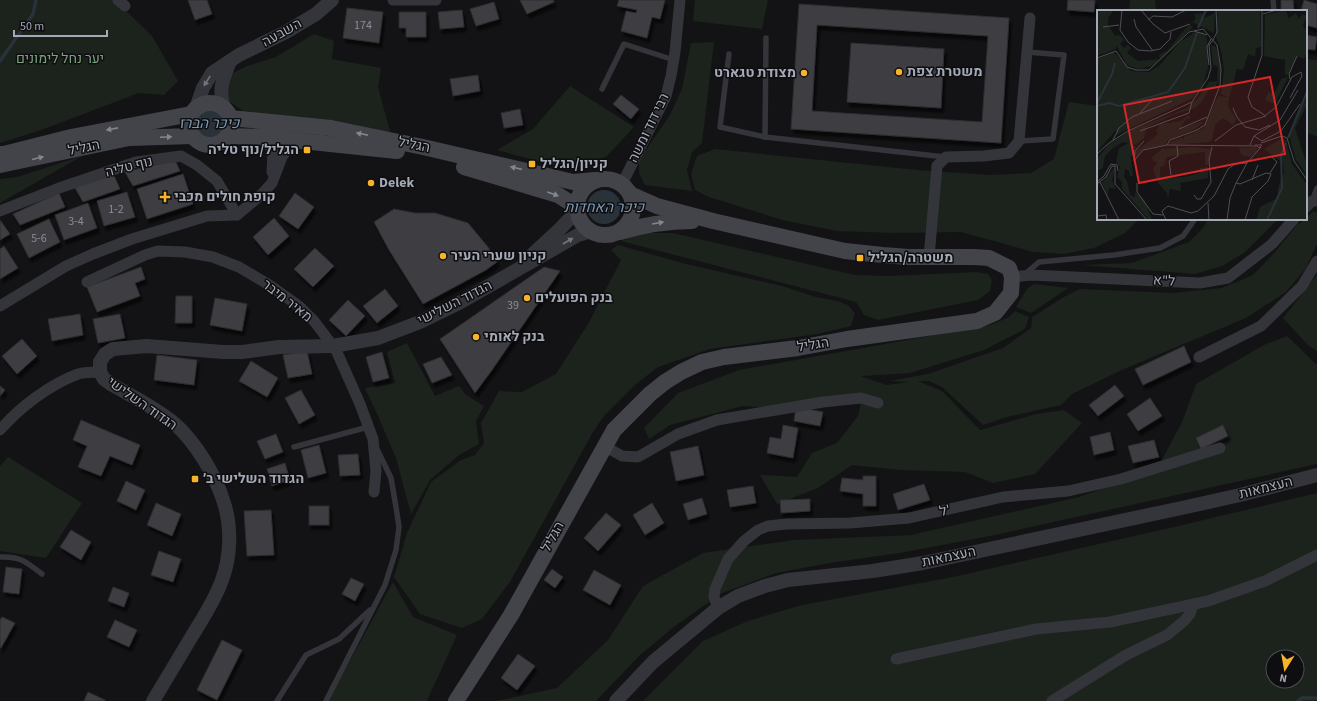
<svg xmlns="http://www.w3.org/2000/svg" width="1317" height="701" font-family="'Source Sans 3',Heebo,sans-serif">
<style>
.green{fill:#1b231c;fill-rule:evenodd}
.water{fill:#293239}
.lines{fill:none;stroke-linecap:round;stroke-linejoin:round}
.stream{stroke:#293239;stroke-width:3.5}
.building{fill:#3d3e42;stroke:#2d2d31;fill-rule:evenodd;filter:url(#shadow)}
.service{stroke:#34353a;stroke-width:5.5}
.minor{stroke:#34353a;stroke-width:11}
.tertiary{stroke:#34353a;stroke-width:14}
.secondary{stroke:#42444a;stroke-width:16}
.oneway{fill:#72757e}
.oneway2{fill:#828690}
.poi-dot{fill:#f7b429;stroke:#0e0e10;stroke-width:1.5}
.labels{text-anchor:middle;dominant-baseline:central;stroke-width:3;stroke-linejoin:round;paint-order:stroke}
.number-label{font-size:12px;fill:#8a8e99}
.street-label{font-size:14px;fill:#a4a9b6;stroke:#0e0e10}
.park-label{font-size:14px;fill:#7aa17d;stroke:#0e0e10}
.poi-label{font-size:14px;font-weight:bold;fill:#a4a9b6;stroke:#0e0e10;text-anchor:start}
.water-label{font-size:15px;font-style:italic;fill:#7a97b2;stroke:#0e0e10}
.inset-river{fill:none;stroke:#293239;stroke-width:2}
.inset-road{fill:none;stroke:#4d4f55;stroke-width:1}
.view{fill:#d62828;fill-opacity:0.15;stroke:#d62828;stroke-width:2}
.inset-edge{fill:none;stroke:#a4a9b6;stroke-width:2}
</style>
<defs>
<filter id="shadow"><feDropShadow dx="2.5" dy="4.5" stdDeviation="1" flood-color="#0009"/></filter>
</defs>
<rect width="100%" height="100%" fill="#131315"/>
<g class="green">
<polygon points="0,0 115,0 152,36 178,81 164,95 139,93 41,130 0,143"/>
<polygon points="695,0 768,0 762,29 693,21"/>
<polygon points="1130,0 1155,0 1156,11 1129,11"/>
<polygon points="314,34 334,41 332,59 381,68 378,87 391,135 246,113 229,101 228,89 231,74 247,66 276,57"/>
<polygon points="714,42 702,143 692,152 687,170 692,191 645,185 639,173 639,160 670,115 682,89 691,43"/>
<polygon points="1306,59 1317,60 1317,137 1306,132"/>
<polygon points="570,86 634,127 607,156 585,166 559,167 497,150 533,129"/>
<polygon points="1069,102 1098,106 1098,219 1139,219 1125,233 1094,248 1064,254 1033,252 961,232 894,233 837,231 782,220 709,197 695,190 691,174 697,156 715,149 917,170 990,175 1031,173 1054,159"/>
<polygon points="82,156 0,203 0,179 17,177"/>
<polygon points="1313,211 1317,213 1317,244 1306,268 1286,292 1246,318 1124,369 1072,394 1061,405 1007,417 983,425 942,387 929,381 918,381 942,391 980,430 1036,414 1064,410 1082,423 1035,474 993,483 965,472 900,470 852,465 818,488 777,504 760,475 797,477 812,453 837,443 858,416 861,402 772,408 743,406 670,425 649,439 644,428 678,393 739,370 991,325 1009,317 1015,311 1029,317 1025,329 984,350 910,373 861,376 886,385 909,382 889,381 928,374 1003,348 1031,328 1032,317 1064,297 1080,289 1173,293 1222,288 1253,275 1275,252 1297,225 1306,219"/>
<polygon points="1208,219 1278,219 1244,253 1222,266 1195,274 1082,265 1132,263 1189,242 1203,228"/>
<polygon points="644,233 673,233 855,275 889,276 977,272 988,274 992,280 990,291 978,300 878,320 864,315 856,302 621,241"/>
<polygon points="618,245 686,264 782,286 816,297 837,301 848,305 855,313 851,326 818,334 710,349 658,367 635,385 604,416 593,432 510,582 482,619 462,628 420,614 394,577 407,533 431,482 461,460 475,455 484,443 481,423 499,391 522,392 556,374 588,324 621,260 611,250"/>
<polygon points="1317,275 1317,351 1308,345 1283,318"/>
<polygon points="1034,284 1068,288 1031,313 1016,307 1027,289"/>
<polygon points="1287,336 1315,363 1317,364 1317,464 995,535 900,553 836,562 776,573 722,593 675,626 640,655 596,701 496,701 557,688 608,640 643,586 703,553 794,540 911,535 1079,497 1157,469 1182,422 1196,384 1264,345"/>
<polygon points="407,343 435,396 459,386 466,395 484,406 476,421 479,444 459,455 430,480 411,514 396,458 378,416 365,388 395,383 387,352"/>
<polygon points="8,457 82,503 46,558 0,551 0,466"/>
<path d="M1317 493V701H643L703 641 748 621 802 605 953 577 1174 527ZM1273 657H1297V681H1273Z"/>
<polygon points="393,582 413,617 457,635 427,701 328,701"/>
</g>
<g class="water">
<circle cx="209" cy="123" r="17"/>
<circle cx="604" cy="207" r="17"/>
</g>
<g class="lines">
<g class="stream">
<polyline points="0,61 33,14 36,0"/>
<polyline points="1298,701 1302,698 1317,698"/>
</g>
</g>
<g class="building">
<polygon points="188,0 207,0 212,14 195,20"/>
<polygon points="520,0 553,0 554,2 527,14"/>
<polygon points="619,0 665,0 660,19 652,17 647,38 621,31 626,11 636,13 637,10 617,6"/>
<polygon points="1068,0 1095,0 1094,12 1067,10"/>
<polygon points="1281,0 1293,0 1294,11 1281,11"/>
<polygon points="1304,0 1317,4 1317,28 1306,25 1306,11 1301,11"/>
<polygon points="494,2 499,19 476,26 470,9"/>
<path d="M799 4 1009 18 1001 143 791 129ZM817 25 988 36 982 122 812 111Z"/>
<polygon points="347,8 383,12 379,43 343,38"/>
<polygon points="462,10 464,27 440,29 438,12"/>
<polygon points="399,12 426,12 426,37 406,37 406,28 399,28"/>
<polygon points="1306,35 1317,37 1315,50 1306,49"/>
<polygon points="851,43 944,49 941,108 847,102"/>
<polygon points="478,75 480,91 453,96 450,79"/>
<polygon points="621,95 639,109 631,119 613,104"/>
<polygon points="520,109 523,125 504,128 501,113"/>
<polygon points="175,160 180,171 133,186 125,172"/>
<polygon points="113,173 120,189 83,202 74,186"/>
<polygon points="183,174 193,204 147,219 137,189"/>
<polygon points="127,192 135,217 104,226 97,201"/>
<polygon points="59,193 65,207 20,225 13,214"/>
<polygon points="295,193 314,207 298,229 279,216"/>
<polygon points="88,203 97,228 64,240 55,215"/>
<polygon points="394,209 415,213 435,213 468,223 488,247 497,262 486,270 423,304 389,250 374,222"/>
<polygon points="274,218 289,236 268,255 253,237"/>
<polygon points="49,219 60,242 29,258 17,234"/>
<polygon points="0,220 10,234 0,240"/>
<polygon points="4,246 18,268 0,279 0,249"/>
<polygon points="315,248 334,266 313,287 294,269"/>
<polygon points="141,267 145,279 135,283 140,296 97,312 87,287"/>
<polygon points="544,267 560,271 492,370 475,393 440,339"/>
<polygon points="385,289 398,306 377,323 363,306"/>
<polygon points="176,296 192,296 192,323 175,323"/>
<polygon points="215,298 247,304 242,331 210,325"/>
<polygon points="348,300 365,316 346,336 329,320"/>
<polygon points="80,314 83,335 52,341 48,319"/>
<polygon points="120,314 125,338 98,343 93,319"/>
<polygon points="22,339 37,356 17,374 2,356"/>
<polygon points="1184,346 1191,362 1143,385 1135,369"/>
<polygon points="307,351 312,374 288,378 283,355"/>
<polygon points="382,352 389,378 373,382 366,357"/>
<polygon points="157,355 197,360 194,385 154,380"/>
<polygon points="441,357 452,375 432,383 423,364"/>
<polygon points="251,361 278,378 267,397 239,381"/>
<polygon points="1115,385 1124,396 1098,416 1089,405"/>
<polygon points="0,386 5,390 0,396"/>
<polygon points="301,390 315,415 299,424 285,398"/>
<polygon points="1150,398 1162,416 1138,431 1127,414"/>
<polygon points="796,407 823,412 820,426 794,421"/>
<polygon points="81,420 140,445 132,465 110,456 101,476 78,467 87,446 73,440"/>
<polygon points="783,425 798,428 793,458 767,453 770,437 781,439"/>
<polygon points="1223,425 1228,436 1201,449 1196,438"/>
<polygon points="1110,432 1114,450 1094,455 1090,437"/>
<polygon points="276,434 283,452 265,459 257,441"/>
<polygon points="1154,440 1159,457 1133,463 1128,446"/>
<polygon points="319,445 326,473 308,478 301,450"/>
<polygon points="698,446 704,475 676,481 670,452"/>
<polygon points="358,454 360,475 340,476 338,455"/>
<polygon points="285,463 290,480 272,486 267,469"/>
<polygon points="863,476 876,476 876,506 863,506 863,494 840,491 842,478 863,480"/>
<polygon points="126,481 145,490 136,510 117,501"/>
<polygon points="924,484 930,500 898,510 893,494"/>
<polygon points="753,486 756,503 730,507 727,490"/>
<polygon points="702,498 707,514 688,520 683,504"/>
<polygon points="810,499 810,511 781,513 780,500"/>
<polygon points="156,503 181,514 172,536 147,525"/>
<polygon points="652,503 664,523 645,535 633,515"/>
<rect x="309" y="506" width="20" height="19"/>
<polygon points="271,510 274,555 247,556 244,511"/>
<polygon points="606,513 621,525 598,551 584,538"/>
<polygon points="71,530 91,542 81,560 60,547"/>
<polygon points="159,551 181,559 173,582 151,575"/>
<polygon points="6,567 22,569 19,594 3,592"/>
<polygon points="552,569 563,577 555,588 544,580"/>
<polygon points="594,570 621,585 610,605 583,590"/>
<polygon points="351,578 364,584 355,601 342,594"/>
<polygon points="113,587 129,593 124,607 108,601"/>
<polygon points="2,617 15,623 1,648 0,648 0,620"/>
<polygon points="115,620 137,630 129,647 107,637"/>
<polygon points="222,640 242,650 217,700 197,690"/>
<polygon points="518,654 535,666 517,690 501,678"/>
<polygon points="88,692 105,700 105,701 84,701"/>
</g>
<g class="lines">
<g class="service">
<polyline points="1273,0 1274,11"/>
<polyline points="766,38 765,137 945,157"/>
<polyline points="729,54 720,127 765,137"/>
<polyline points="602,89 624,44 674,60"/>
<polyline points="1019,141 1053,139 1064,55 1027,52"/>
<polyline points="1312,201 1317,188"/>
<polyline points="1025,274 1039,262 1114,255 1160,248 1183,236 1195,219"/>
<polyline points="294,447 368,427"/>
<path d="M0 557C21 556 26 562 42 574"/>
<polyline points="277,701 306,655 339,639 370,610"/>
<polyline points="326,701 385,585 396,550 399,527 396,507 391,478 377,449"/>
</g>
<g class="minor">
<polyline points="118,0 125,6"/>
<polyline points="393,0 436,0"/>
<polyline points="264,137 273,152 272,172"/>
<polyline points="622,184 666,96 671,76 675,52 680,0"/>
<polyline points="1306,207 1312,201 1317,201"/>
<polyline points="0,211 59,188 136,162 181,156 197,165 217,181 237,215"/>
<polyline points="929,257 937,166 946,157 984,156 1009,153 1019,141 1030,18"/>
<polyline points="1012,277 1031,275 1200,283 1228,278 1272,244 1294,219"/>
<polyline points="87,282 145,255 158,251 185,252 213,257 239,267 271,286 300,307 314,321 336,350 360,404 373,439 376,471 374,492"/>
<polyline points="0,306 66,266 93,254 132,239 207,216 237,215 262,194 272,183 282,157 293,140"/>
<polyline points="1199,357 1261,326 1302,286 1317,261"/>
<path d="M0 430C20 407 49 385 78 374 85 372 93 372 100 372"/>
<polyline points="604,446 622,456 638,457 678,434 717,420 823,402 861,398 878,403"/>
<polyline points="718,608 714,597 715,589 728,559 744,541 758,530 768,526 786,524 850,523 909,518 1003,497 1068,491 1121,479 1220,448"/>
<polyline points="896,659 1036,629 1110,622 1208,601 1265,581 1317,555"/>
<polyline points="1052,701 1126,655 1167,635 1184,621 1190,614 1193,604"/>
</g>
<g class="tertiary">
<polyline points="196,108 203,88 212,73 239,55 286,32 316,14 332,0"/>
<path d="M224 108C218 88 223 80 230 61"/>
<polyline points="531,256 559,230 577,211"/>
<path d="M153 701C166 679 179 658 192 636 203 618 215 600 222 580 231 556 232 525 223 500 215 474 195 442 175 424 156 408 133 397 111 384L104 379 100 372V362L105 354 113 349 147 346 223 352H242L279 347 333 346 378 338 420 322 459 303 578 235 591 231"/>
<polyline points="616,701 653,662 718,608 738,596 765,586 788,580 873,571 923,563 1177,509 1240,495 1317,475"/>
</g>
<g class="secondary">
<circle cx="210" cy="124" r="21"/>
<polyline points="230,118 331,128 423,147 573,182 595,180"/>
<polyline points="227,136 264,137 397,151"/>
<polyline points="0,154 4,154 71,137 191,114"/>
<polyline points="0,165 129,138 193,136"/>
<polyline points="464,167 558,195 577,207"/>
<circle cx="605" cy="207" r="28"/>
<path d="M620 232C644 225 667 221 692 221"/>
<polyline points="456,701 511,615 614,430 650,394 665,382 681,372 702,362 724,357 798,348 847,339 977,321 995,313 1011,293 1012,277 1009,268 989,258 974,257 908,257 883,255 845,251 713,221 657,206 630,194"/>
</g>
</g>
<defs><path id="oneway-solid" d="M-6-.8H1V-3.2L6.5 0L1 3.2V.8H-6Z"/></defs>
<g class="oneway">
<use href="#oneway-solid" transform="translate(207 81) rotate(122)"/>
<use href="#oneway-solid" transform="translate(568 241) rotate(-30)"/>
</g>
<g class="oneway2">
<use href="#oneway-solid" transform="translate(112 129) rotate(169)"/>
<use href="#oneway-solid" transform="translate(362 134) rotate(-169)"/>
<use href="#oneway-solid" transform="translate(166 137) rotate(-2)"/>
<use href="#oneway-solid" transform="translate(38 158) rotate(-14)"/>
<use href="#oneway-solid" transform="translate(516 168) rotate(-167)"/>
<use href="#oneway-solid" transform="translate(553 194) rotate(20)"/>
<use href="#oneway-solid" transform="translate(658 223) rotate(-10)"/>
</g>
<g class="poi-dot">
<circle cx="899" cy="72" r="4"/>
<circle cx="804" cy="73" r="4"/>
<rect x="303" y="146" width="8" height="8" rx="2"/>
<rect x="528" y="160" width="8" height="8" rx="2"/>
<circle cx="371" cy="183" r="4"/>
<path d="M163 191h4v4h4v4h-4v4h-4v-4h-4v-4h4z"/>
<circle cx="443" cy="256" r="4"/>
<rect x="856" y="254" width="8" height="8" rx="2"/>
<circle cx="527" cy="298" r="4"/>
<circle cx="476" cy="337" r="4"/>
<rect x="191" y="475" width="8" height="8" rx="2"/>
</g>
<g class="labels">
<g class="number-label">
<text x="363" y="25">174</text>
<text x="116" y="209">1-2</text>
<text x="76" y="221">3-4</text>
<text x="39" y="238">5-6</text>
<text x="513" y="305">39</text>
</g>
<g class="street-label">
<text transform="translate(282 33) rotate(-29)">השבעה</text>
<text transform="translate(649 128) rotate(-64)">רבי דוד ומשה</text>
<text transform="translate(414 145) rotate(11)">הגליל</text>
<text transform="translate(84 148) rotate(-12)">הגליל</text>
<text transform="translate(129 167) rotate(-14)">נוף טליה</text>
<text transform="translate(1164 281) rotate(3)">ל"א</text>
<text transform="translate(287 301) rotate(38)">מאיר מיבר</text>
<text transform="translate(455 303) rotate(-27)">הגדוד השלישי</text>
<text transform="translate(813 345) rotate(-9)">הגליל</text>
<text transform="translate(142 404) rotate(35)">הגדוד השלישי</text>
<text transform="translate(1266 488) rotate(-14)">העצמאות</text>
<text transform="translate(945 511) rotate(-14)">ל'</text>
<text transform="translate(553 537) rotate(-61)">הגליל</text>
<text transform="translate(949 557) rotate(-12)">העצמאות</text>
</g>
<g class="park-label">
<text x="60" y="59">יער נחל לימונים</text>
</g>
<g class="poi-label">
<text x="907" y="72">משטרת צפת</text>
<text x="796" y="73" text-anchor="end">מצודת טגארט</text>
<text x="299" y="150" text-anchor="end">הגליל/נוף טליה</text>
<text x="540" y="164">קניון/הגליל</text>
<text x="379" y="183">Delek</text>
<text x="174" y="197">קופת חולים מכבי</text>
<text x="451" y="256">קניון שערי העיר</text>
<text x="868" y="258">משטרה/הגליל</text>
<text x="535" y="298">בנק הפועלים</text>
<text x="484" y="337">בנק לאומי</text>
<text x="203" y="479">הגדוד השלישי ב׳</text>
</g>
<g class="water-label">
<text x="209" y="123">כיכר הברז</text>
<text x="604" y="207">כיכר האחדות</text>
</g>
</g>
<g transform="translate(1097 10)">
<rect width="210" height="210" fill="#131315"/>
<path d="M0 0H17L11 8V15L18 26 23 25 27 30 23 34 27 38 31 35 34 38 30 43 41 51 63 49 62 45 70 41 88 19 93 15 96 17 56 56 41 59 30 55 19 35V39L0 46ZM121 0H163L164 37 159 38 158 47 151 44 146 60 140 59 132 88 131 96 139 109 136 115 126 108 118 115 115 130 112 132 74 135 73 132 84 128 87 129V127L107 118 121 86 131 87 124 84 127 60 124 40 119 27ZM188 0 192 8 199 3 202 9 205 4 210 6 206 15 210 22V44L207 49 200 46 191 65 188 64V50L167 46 168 5ZM105 3 107 8 118 3 117 23 95 12 99 9 97 4ZM98 22H106L110 29 111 58 106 75 96 88 19 125V120L0 142V95L3 94H0V49L17 42 34 61 52 62 63 55 83 32ZM114 35 119 37 124 57 122 71 118 77 112 80 104 93 98 98 76 105 50 117 47 128 38 135 26 132 16 138 8 146 6 158 0 161V149L11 135 32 121 90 98 100 89 112 72 120 71 121 58 119 55 116 56ZM191 67 178 94 168 90 171 83 178 82 184 69ZM210 88V95L198 118 210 155V165L199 150 192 126 199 106ZM91 105 94 108 89 109 84 118 108 111 98 119 71 130 68 135 46 139 38 149 37 143 61 124 59 121 63 114 84 111ZM186 128 189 129 195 154 210 175 209 210H159L163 197 181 188V178L187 163 186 153 167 139ZM32 133 39 137 34 147 36 166H33L32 161 28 159 27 167 30 171 33 185 38 187V182L48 191 55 210H52L25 179V172L20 167 23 157 19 153 20 147 22 138ZM97 137 114 139 111 155H108V142L70 147 67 156 63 157V168L87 167 102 163 103 158 111 157V168L83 173 84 181 73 179 71 189 70 183 61 173 56 159 60 152 56 151 55 147 65 139ZM159 137 161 141 153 147 144 145 142 138ZM18 157 15 170 19 179 12 178 11 186 5 173Z" fill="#1b231c"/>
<path class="inset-river" d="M101 18 109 0M0 93 15 64 18 53M0 96 12 93 22 96 71 82 88 58 100 23M191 128 210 82M170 210 185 178 184 144 189 133"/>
<path class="inset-road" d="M25 0 23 20 31 32 41 40 53 41 63 39 73 29 74 22M44 0 56 14 68 23 93 14M166 4 180 0M37 9 39 17 56 41M51 10 56 6 75 7 89 0M6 17 22 15M97 21 110 25M116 30 120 22 119 0M0 48 19 41 30 57 39 60H52L92 22 106 19 120 35 124 59 123 75 108 115 100 120 73 130 70 135 160 136M112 55 110 37 114 29M193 69 192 64 200 46M136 98 140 107 148 117 162 120 173 115M43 103 57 88M169 105 179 97 195 67 204 62 205 66 193 88M82 119 110 107M43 121 92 103 95 92M157 126 165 131 184 121 203 94M190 128 197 151 210 170M16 130 22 118 35 107 75 91M47 131 38 141 37 151 46 140 70 135M118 131 139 115 169 106 155 97 151 87 165 45V0M164 133 185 126 190 128M153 135 157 126 183 110 201 80M158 135H165L162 138 160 136M0 144 12 133 31 121 95 92 111 68 114 58 112 35 116 30M173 163 180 152 174 146M74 165 72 151 81 146 80 136M155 170 161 155M0 172 7 166 14 154 20 155 21 161M3 172 22 210M40 173V182L56 204 66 205M139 173 143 174 169 163 174 164 171 171 155 187 148 210M0 174 9 167 15 156H18V174L50 210M97 185 100 189H104L114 172 112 150 115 137M111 193 112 210M0 206 9 205 10 210M69 210 65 201 71 196 94 203 101 201 117 186 131 159 138 154 150 153M130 210 133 188 139 173 150 153 164 137"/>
<path class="view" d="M173 67 188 144 42 173 27 95Z"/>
<rect width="210" height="210" class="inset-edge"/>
</g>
<g transform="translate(1285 669) rotate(191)"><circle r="19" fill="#0e0e10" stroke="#4a4c52"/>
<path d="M0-3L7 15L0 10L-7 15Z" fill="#f7b429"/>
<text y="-6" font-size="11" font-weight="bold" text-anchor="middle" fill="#a4a9b6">N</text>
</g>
<path d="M14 30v6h93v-6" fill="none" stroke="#a4a9b6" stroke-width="2"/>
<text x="20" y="30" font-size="12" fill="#a4a9b6" stroke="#0e0e10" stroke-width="3" paint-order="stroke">50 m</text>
</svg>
